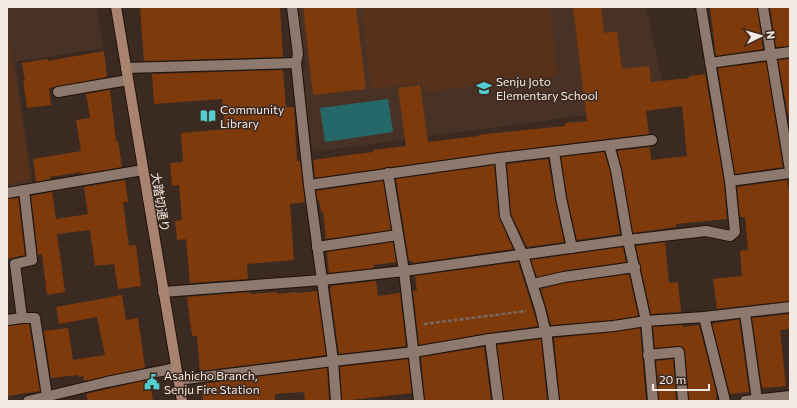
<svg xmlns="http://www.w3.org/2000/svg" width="797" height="408" font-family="Commissioner,'Noto Sans JP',sans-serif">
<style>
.built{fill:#483225}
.green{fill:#58311b}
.water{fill:#266869}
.building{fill:#7f3a0b}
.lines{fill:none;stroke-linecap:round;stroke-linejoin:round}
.lane-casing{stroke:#21120a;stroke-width:12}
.street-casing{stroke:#21120a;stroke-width:12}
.secondary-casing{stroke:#21120a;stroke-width:12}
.path{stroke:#786961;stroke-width:2.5;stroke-dasharray:4 2;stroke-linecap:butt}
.lane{stroke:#8d796e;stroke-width:10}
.street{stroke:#8d796e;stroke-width:10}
.secondary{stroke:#a88470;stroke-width:10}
.labels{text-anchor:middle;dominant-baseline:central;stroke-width:3;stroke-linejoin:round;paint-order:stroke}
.poi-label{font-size:12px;fill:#f4e9e3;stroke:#3b2a21;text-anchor:start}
.street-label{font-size:12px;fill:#f4e9e3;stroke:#3b2a21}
</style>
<rect width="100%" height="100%" fill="#3b2a21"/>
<g class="built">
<polygon points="7,7 97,7 103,48 15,62 33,185 7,189"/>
<polygon points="297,7 646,7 667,104 312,152 303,73 305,64"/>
</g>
<g class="green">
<polygon points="361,7 550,7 558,76 424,92 422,83 371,89"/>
<polygon points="7,26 31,180 7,184"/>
</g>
<polygon class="water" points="388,99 393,132 325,142 320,108"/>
<g class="building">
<polygon points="140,7 280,7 283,57 144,61"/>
<polygon points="303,7 356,7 366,89 313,95"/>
<polygon points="573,7 601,7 604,33 617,31 622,69 649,66 651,82 689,78 689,76 705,74 724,182 727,219 676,224 676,227 633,233 622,169 617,151 650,147 651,160 687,156 682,106 646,111 649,134 499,152 315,178 313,160 349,155 373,152 373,150 406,146 398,88 420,85 428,142 479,136 479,135 495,133 565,126 565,123 587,121"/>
<polygon points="710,7 757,7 763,49 716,56"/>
<polygon points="770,7 790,7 790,46 776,47"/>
<polygon points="104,51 107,77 49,88 51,105 27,108 23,81 25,81 22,63 48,59 48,61"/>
<polygon points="790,59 790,115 788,115 778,60"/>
<polygon points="766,62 783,167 735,174 718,68"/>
<polygon points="283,70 286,107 294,107 297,161 300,161 305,202 290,204 294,260 247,264 248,279 190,283 186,239 177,240 175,221 182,220 179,185 172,186 170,163 183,162 181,133 225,129 222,99 154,104 152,74"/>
<polygon points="110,90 116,141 118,141 122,167 82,174 82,172 50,177 50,179 36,182 33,159 81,151 76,120 90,118 86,94"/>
<polygon points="604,152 610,171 620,234 577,240 567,197 561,157"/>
<polygon points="548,159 555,199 564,242 527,247 511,214 507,164"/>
<polygon points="494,165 499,217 513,249 414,263 412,261 409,261 396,179"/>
<polygon points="125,180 128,202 123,202 129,246 136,245 141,286 118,289 114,264 95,266 90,230 57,234 65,292 47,295 42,254 38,255 31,196 52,192 56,219 88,214 84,187"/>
<polygon points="787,180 790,195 790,301 717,309 713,279 742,276 740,251 748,250 745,217 740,217 737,187"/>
<polygon points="383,181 391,230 326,239 323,212 321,212 319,200 318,201 316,191"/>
<polygon points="18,198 25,255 7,259 7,199"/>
<polygon points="393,242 396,262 374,265 374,268 329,273 327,252"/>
<polygon points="665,242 669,283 678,282 681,312 651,314 636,246"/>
<polygon points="623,247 626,262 563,271 537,277 531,260"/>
<polygon points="518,262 538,326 489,333 419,345 413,291 417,291 415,276"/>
<polygon points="629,274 638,316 613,320 551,325 541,289 565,283"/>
<polygon points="376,281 378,296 400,293 406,346 339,354 330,289 331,289 331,286"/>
<polygon points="317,291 326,355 200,371 197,336 192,336 187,297 249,292 250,294 277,292 277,294 296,292 296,293"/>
<polygon points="122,295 126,320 138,318 145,368 84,381 83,376 79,377 78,375 51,378 44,331 68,328 73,360 105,355 97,317 59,324 56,307"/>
<polygon points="790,314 790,329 780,330 786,386 762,388 752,318"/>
<polygon points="739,319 749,392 730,394 712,324"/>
<polygon points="22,324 29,324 40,391 7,396 7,326"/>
<polygon points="683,325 683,327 699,325 717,396 716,396 716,401 689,401 685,351 684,348 678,346 655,348 653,327"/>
<polygon points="640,328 646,401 560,401 554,338 615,332"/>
<polygon points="541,339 547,401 504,401 497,345"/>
<polygon points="484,347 491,401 425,401 421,357"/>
<polygon points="408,359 412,393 342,401 340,367"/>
<polygon points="673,359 676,401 659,401 656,361"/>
<polygon points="327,368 329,401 305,401 304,392 275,394 275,401 203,401 201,384"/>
<polygon points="147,380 150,381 153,401 88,401 86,394"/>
</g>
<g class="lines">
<defs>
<g id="lane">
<polyline points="763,7 790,170"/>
<polyline points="710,63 790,52"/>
<polyline points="126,68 296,63"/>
<polyline points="58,92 128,80"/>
<polyline points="609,145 616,170 628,240 646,321 653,401"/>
<polyline points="554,152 561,198 572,248"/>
<polyline points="500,158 505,216 523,255 540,309 547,338 554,401"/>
<polyline points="388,173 404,271 419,401"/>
<polyline points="730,181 790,173"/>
<polyline points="309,185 500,158 652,140"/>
<polyline points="317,247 398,235"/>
<polyline points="533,284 564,277 635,267"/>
<polyline points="163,292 322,280 404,271 628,240 706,231 730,236 735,232 730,181 701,7"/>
<polyline points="745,313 757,400"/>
<polyline points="22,318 35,318 47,396"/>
<polyline points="7,320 22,318 15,264 32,260 24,190"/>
<polyline points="490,339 498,401"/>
<polyline points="648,355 679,352 683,401"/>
<polyline points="178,380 333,361 414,352 490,339 545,332 614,326 646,321 704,317 790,307"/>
<polyline points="28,401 107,382 176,368"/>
</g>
<g id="street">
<polyline points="292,7 298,54 296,63 309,185 333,361 336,401"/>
<polyline points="7,193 143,170"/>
<polyline points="704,317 725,401"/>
<polyline points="745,401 790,396"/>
</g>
<polyline id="secondary" points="116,7 182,401"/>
</defs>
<use href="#lane" class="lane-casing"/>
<use href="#street" class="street-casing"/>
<use href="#secondary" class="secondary-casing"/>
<polyline class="path" points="424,324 526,311"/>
<use href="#lane" class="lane"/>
<use href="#street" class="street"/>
<use href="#secondary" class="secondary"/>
</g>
<defs>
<symbol id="school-bare" viewBox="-9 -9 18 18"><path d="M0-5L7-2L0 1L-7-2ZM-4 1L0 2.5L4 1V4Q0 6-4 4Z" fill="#52cdcf" stroke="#3b2a21" stroke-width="2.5" paint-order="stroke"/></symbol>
<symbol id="library-bare" viewBox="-9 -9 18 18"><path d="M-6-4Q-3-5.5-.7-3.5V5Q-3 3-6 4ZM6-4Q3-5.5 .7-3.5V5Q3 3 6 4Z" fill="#52cdcf" stroke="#3b2a21" stroke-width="2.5" paint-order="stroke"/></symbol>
<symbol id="civic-bare" viewBox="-9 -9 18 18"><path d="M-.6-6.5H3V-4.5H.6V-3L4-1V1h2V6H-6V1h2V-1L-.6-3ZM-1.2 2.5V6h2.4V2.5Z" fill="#52cdcf" stroke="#3b2a21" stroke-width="2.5" paint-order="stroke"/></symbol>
</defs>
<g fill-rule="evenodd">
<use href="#school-bare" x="473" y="77" width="22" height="22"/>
<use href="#library-bare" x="197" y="105" width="22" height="22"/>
<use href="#civic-bare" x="141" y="371" width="22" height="22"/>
</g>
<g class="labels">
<g class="poi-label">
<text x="496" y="81">Senju Joto<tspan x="496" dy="14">Elementary School</tspan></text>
<text x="220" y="109">Community<tspan x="220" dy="14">Library</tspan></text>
<text x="164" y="375">Asahicho Branch,<tspan x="164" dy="14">Senju Fire Station</tspan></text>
</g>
<g class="street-label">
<text transform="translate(161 202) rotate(81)">大踏切通り</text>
</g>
</g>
<rect width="797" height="408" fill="none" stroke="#f4e9e3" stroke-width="16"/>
<g transform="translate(761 36) rotate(85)" stroke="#3b2a21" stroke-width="3" paint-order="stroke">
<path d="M0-3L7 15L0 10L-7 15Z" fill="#f4e9e3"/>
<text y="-6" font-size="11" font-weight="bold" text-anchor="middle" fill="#f4e9e3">N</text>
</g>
<path d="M653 384v6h56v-6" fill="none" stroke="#f4e9e3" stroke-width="2"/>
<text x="659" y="384" font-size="12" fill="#f4e9e3" stroke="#3b2a21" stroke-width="3" paint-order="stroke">20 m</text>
</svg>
